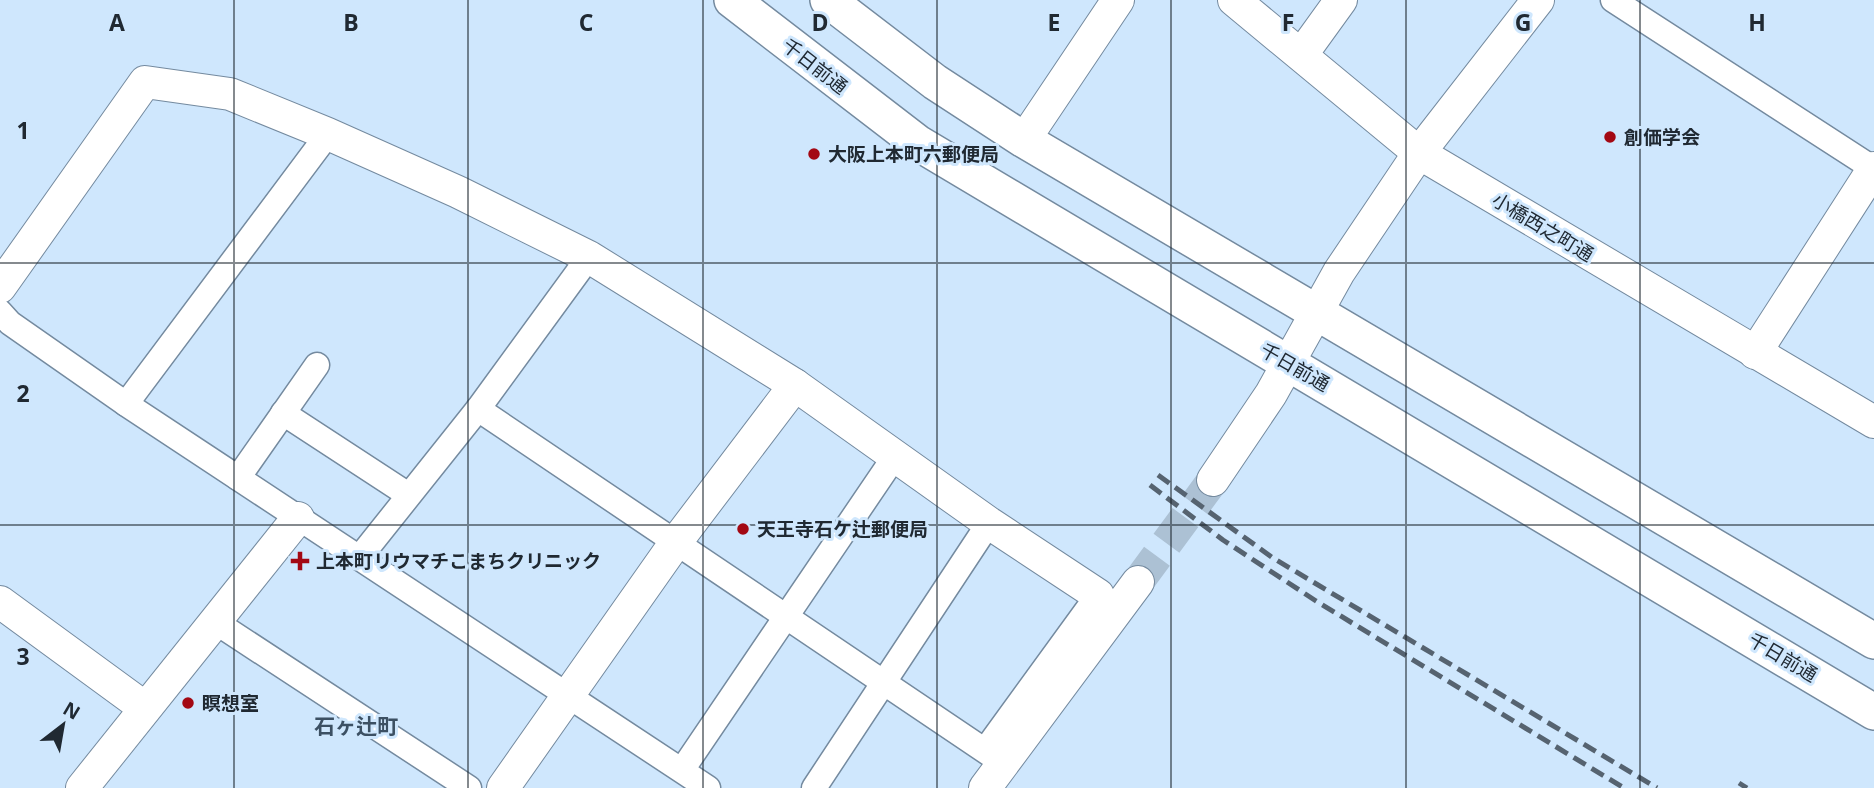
<svg xmlns="http://www.w3.org/2000/svg" width="1874" height="788" font-family="'Open Sans','Noto Sans JP',sans-serif">
<style>
.lines{fill:none;stroke-linecap:round;stroke-linejoin:round}
.tertiary-tunnel{stroke:#acc1d4;stroke-width:32;stroke-dasharray:32 16;stroke-linecap:butt}
.minor-casing{stroke:#748a9f;stroke-width:27}
.tertiary-casing{stroke:#748a9f;stroke-width:34}
.secondary-casing{stroke:#748a9f;stroke-width:38}
.minor{stroke:#fff;stroke-width:24}
.tertiary{stroke:#fff;stroke-width:32}
.secondary{stroke:#fff;stroke-width:35}
.rail{stroke:#566370;stroke-width:5;stroke-dasharray:14 7;stroke-linecap:butt}
.grid{fill:none;stroke:#202932;stroke-width:2;stroke-opacity:0.55}
.poi-dot{fill:#a30813;stroke:#cfe7fd;stroke-width:2.5}
.labels{text-anchor:middle;dominant-baseline:central;stroke-width:6;stroke-linejoin:round;paint-order:stroke}
.street-label{font-size:19px;fill:#202932;stroke:#cfe7fd}
.poi-label{font-size:19px;font-weight:bold;fill:#202932;stroke:#cfe7fd;text-anchor:start}
.neighbourhood-label{font-size:21px;font-weight:bold;fill:#3c5063;stroke:#cfe7fd}
.grid-label{font-size:23px;text-anchor:middle;font-weight:bold;fill:#202932;stroke:#cfe7fd;stroke-width:6;stroke-linejoin:round;paint-order:stroke}
</style>
<rect width="100%" height="100%" fill="#cfe7fd"/>
<g class="lines">
<polyline class="tertiary-tunnel" points="1138,582 1213,480"/>
<defs>
<g id="minor">
<polyline points="1613,0 1874,169"/>
<polyline points="0,312 10,323 126,404 708,788"/>
<polyline points="126,404 328,134"/>
<polyline points="478,409 1003,763"/>
<polyline points="283,413 407,494"/>
<polyline points="238,478 317,365"/>
<polyline points="360,557 478,409 589,257"/>
<polyline points="217,623 469,788"/>
<polyline points="986,749 1098,595"/>
<polyline points="682,770 895,456"/>
<polyline points="814,788 989,523"/>
</g>
<g id="tertiary">
<polyline points="1234,0 1419,153 1874,422"/>
<polyline points="1302,54 1341,0"/>
<polyline points="1024,140 1118,0"/>
<polyline points="0,287 145,82 230,94 328,134 458,192 589,257 795,385 989,523 1098,595"/>
<polyline points="1755,353 1874,168"/>
<polyline points="1213,480 1271,394 1339,272 1419,153 1538,0"/>
<polyline points="0,602 145,708"/>
<polyline points="82,788 298,518"/>
<polyline points="503,788 676,542 795,385"/>
<polyline points="985,788 1138,582"/>
</g>
<g id="secondary">
<polyline points="732,0 918,143 1874,712"/>
<polyline points="828,0 935,82 1024,140 1874,641"/>
</g>
</defs>
<use href="#minor" class="minor-casing"/>
<use href="#tertiary" class="tertiary-casing"/>
<use href="#secondary" class="secondary-casing"/>
<use href="#minor" class="minor"/>
<use href="#tertiary" class="tertiary"/>
<use href="#secondary" class="secondary"/>
<g class="rail">
<polyline points="1158,475 1273,558 1657,788"/>
<polyline points="1150,485 1223,540 1316,601 1624,788"/>
<polyline points="1739,783 1747,788"/>
</g>
</g>
<path class="grid" d="M234 0V788M468 0V788M703 0V788M937 0V788M1171 0V788M1406 0V788M1640 0V788M0 263H1874M0 525H1874"/>
<g class="poi-dot">
<circle cx="1610" cy="137" r="7"/>
<circle cx="814" cy="154" r="7"/>
<circle cx="743" cy="529" r="7"/>
<path d="M296.5 550.5h7v7h7v7h-7v7h-7v-7h-7v-7h7z"/>
<circle cx="188" cy="703" r="7"/>
</g>
<g class="labels">
<g class="street-label">
<text transform="translate(815 66) rotate(38)">千日前通</text>
<text transform="translate(1543 227) rotate(31)">小橋西之町通</text>
<text transform="translate(1295 367) rotate(30)">千日前通</text>
<text transform="translate(1783 657) rotate(31)">千日前通</text>
</g>
<g class="poi-label">
<text x="1624" y="137">創価学会</text>
<text x="828" y="154">大阪上本町六郵便局</text>
<text x="757" y="529">天王寺石ケ辻郵便局</text>
<text x="316" y="561">上本町リウマチこまちクリニック</text>
<text x="202" y="703">瞑想室</text>
</g>
<g class="neighbourhood-label">
<text x="356" y="726">石ヶ辻町</text>
</g>
</g>
<g class="grid-label">
<text x="117" y="31">A</text>
<text x="351" y="31">B</text>
<text x="586" y="31">C</text>
<text x="820" y="31">D</text>
<text x="1054" y="31">E</text>
<text x="1288" y="31">F</text>
<text x="1523" y="31">G</text>
<text x="1757" y="31">H</text>
<text x="23" y="139">1</text>
<text x="23" y="402">2</text>
<text x="23" y="665">3</text>
</g>
<g transform="translate(63 725) rotate(31)" stroke="#cfe7fd" stroke-width="5" paint-order="stroke">
<path d="M0-5L12 26L0 18L-12 26Z" fill="#202932"/>
<text y="-10" font-size="19" font-weight="bold" text-anchor="middle" fill="#202932">N</text>
</g>
</svg>
